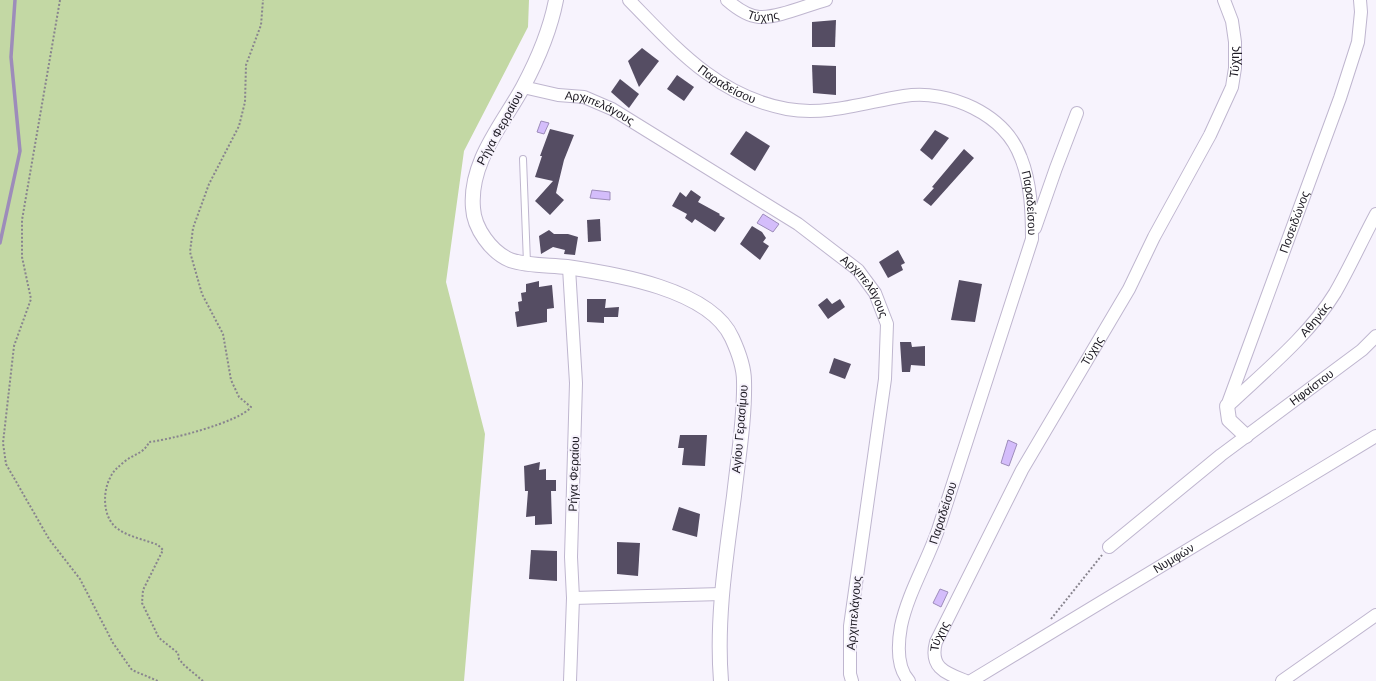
<svg xmlns="http://www.w3.org/2000/svg" width="1376" height="681" font-family="'DM Sans',sans-serif">
<style>
.green{fill:#c3d8a4}
.water{fill:#d4bdfb;stroke:#9d8cba}
.lines{fill:none;stroke-linecap:round;stroke-linejoin:round}
.stream{stroke:#9d8cba;stroke-width:3.5}
.building{fill:#554d63}
.service-casing{stroke:#bfb6cf;stroke-width:8}
.minor-casing{stroke:#bfb6cf;stroke-width:14}
.tertiary-casing{stroke:#bfb6cf;stroke-width:16}
.path{stroke:#88848e;stroke-width:2;stroke-dasharray:2 2;stroke-linecap:butt}
.service{stroke:#fff;stroke-width:6}
.minor{stroke:#fff;stroke-width:12}
.tertiary{stroke:#fff;stroke-width:14}
.labels{text-anchor:middle;dominant-baseline:central;stroke-width:4;stroke-linejoin:round;paint-order:stroke}
.street-label{font-size:12px;fill:#1d1a23;stroke:#f7f3fd}
</style>
<rect width="100%" height="100%" fill="#f7f3fd"/>
<polygon class="green" points="0,0 529,0 528,27 464,151 446,282 485,434 464,681 0,681"/>
<g class="water">
<polygon points="541,121 549,123 544,134 537,132"/>
<polygon points="592,190 610,192 610,200 590,198"/>
<polygon points="763,214 779,224 773,232 757,223"/>
<polygon points="1008,440 1017,444 1009,466 1001,463"/>
<polygon points="940,589 948,592 941,607 933,603"/>
</g>
<g class="lines">
<polyline class="stream" points="0,243 20,151 11,57 15,0"/>
</g>
<g class="building">
<polygon points="836,20 835,47 812,47 812,22"/>
<polygon points="642,48 659,61 639,87 628,61"/>
<polygon points="812,65 836,66 836,95 813,93"/>
<polygon points="677,75 694,87 684,101 667,89"/>
<polygon points="620,79 639,94 629,108 611,92"/>
<polygon points="550,129 574,135 564,160 556,193 564,200 550,215 535,201 553,181 535,177 542,156 540,156"/>
<polygon points="935,130 949,138 932,160 920,150"/>
<polygon points="746,131 770,146 755,171 730,154"/>
<polygon points="964,149 974,158 931,206 923,200 934,188 932,187"/>
<polygon points="691,190 701,197 698,202 720,214 719,215 725,218 715,232 695,219 692,223 685,218 687,214 672,206 680,192 686,197"/>
<polygon points="600,219 601,241 588,242 587,220"/>
<polygon points="752,226 762,232 766,238 763,242 769,246 760,260 740,244"/>
<polygon points="549,230 554,234 568,234 578,237 575,255 564,254 565,250 553,247 541,254 539,236"/>
<polygon points="898,250 905,263 901,265 903,270 888,278 879,262"/>
<polygon points="959,280 982,284 975,322 951,320"/>
<polygon points="539,281 539,287 552,285 554,308 547,309 547,322 517,327 515,312 519,311 518,302 522,301 521,293 526,292 526,284"/>
<polygon points="827,298 832,304 840,299 845,307 828,319 818,305"/>
<polygon points="587,299 606,299 605,308 619,307 618,317 604,317 604,323 587,322"/>
<polygon points="900,342 911,342 912,347 925,346 925,366 911,365 910,372 902,372"/>
<polygon points="834,358 851,364 845,379 829,373"/>
<polygon points="680,435 707,435 705,466 682,465 684,448 678,448"/>
<polygon points="540,462 539,470 546,469 546,480 556,480 556,491 551,491 552,524 535,525 535,516 526,517 528,491 525,491 524,466"/>
<polygon points="679,507 700,514 697,537 672,530"/>
<polygon points="617,542 640,543 638,576 617,574"/>
<polygon points="531,550 557,551 557,581 529,579"/>
</g>
<g class="lines">
<defs>
<polyline id="service" points="523,159 527,263"/>
<g id="minor">
<path id="s1" d="M629 0C676 48 717 96 787 109 827 116 866 102 904 96 949 89 1005 114 1021 158 1031 183 1032 213 1032 239 1000 336 969 433 938 530 927 562 908 593 901 626 898 643 896 667 909 681"/>
<path id="s2" d="M727 0C735 7 748 16 759 17 778 18 807 5 826 0"/>
<path id="s3" d="M523 87 558 95 584 97 612 109 798 224 858 270 875 293 887 324 885 379 850 626V674L852 681"/>
<polyline points="1035,228 1056,168 1077,113"/>
<polyline points="569,268 576,383 571,557 573,598 570,681"/>
<path id="s4" d="M1230 404C1265 371 1310 334 1335 293 1350 267 1362 240 1376 214"/>
<path id="s5" d="M1227 406 1340 98 1358 42 1361 12 1360 0"/>
<path id="s6" d="M1109 547 1221 455 1362 350 1376 336"/>
<polyline points="573,598 722,594"/>
<path id="s7" d="M966 681C946 673 929 668 936 642L1022 470 1129 289 1154 237 1210 135 1232 87 1235 68V42L1232 21 1224 0"/>
<path id="s8" d="M971 681 1376 436"/>
<polyline points="1282,681 1376,615"/>
</g>
<g id="tertiary">
<path d="M556 0C550 31 538 59 523 87 503 124 469 162 473 208 474 228 491 252 510 260 527 266 549 265 567 267 615 274 710 289 732 338 738 351 744 366 744 381 745 418 738 459 734 496 726 557 716 619 721 681"/>
<polyline points="1227,406 1229,420 1246,436"/>
</g>
</defs>
<use href="#service" class="service-casing"/>
<use href="#minor" class="minor-casing"/>
<use href="#tertiary" class="tertiary-casing"/>
<g class="path">
<polyline points="60,0 22,220 22,257 31,299 14,346 3,443 6,464 49,539 80,579 113,643 132,670 158,681"/>
<polyline points="1051,619 1102,555"/>
<path d="M203 681 184 665 179 659 178 653 159 638 142 603 143 590 163 550 158 545C146 540 129 537 118 529 103 519 102 493 110 478 113 471 118 467 124 462 133 454 144 454 149 442 169 440 240 422 251 407L239 397 231 380 223 334 202 294 190 252 193 228 209 184 239 126 245 102 246 65 261 25 263 0"/>
</g>
<use href="#service" class="service"/>
<use href="#minor" class="minor"/>
<use href="#tertiary" class="tertiary"/>
</g>
<g class="labels">
<g class="street-label">
<text stroke="none"><textPath href="#s2" startOffset="41">Τύχης</textPath></text>
<text stroke="none"><textPath href="#s7" startOffset="711">Τύχης</textPath></text>
<text stroke="none"><textPath href="#s1" startOffset="130">Παραδείσου</textPath></text>
<text stroke="none"><textPath href="#s3" startOffset="80">Αρχιπελάγους</textPath></text>
<text transform="translate(500 128) rotate(-61)">Ρήγα Φερραίου</text>
<text stroke="none"><textPath href="#s1" startOffset="502">Παραδείσου</textPath></text>
<text stroke="none"><textPath href="#s5" startOffset="196">Ποσειδώνος</textPath></text>
<text stroke="none"><textPath href="#s3" startOffset="404">Αρχιπελάγους</textPath></text>
<text stroke="none"><textPath href="#s4" startOffset="120">Αθηνάς</textPath></text>
<text stroke="none"><textPath href="#s7" startOffset="387">Τύχης</textPath></text>
<text stroke="none"><textPath href="#s6" startOffset="258">Ηφαίστου</textPath></text>
<text transform="translate(740 429) rotate(-85)">Αγίου Γερασίμου</text>
<text transform="translate(574 474) rotate(-88)">Ρήγα Φεραίου</text>
<text transform="translate(943 513) rotate(-72)">Παραδείσου</text>
<text stroke="none"><textPath href="#s8" startOffset="237">Νυμφών</textPath></text>
<text transform="translate(854 613) rotate(-85)">Αρχιπελάγους</text>
<text stroke="none"><textPath href="#s7" startOffset="63">Τύχης</textPath></text>
</g>
</g>
</svg>
